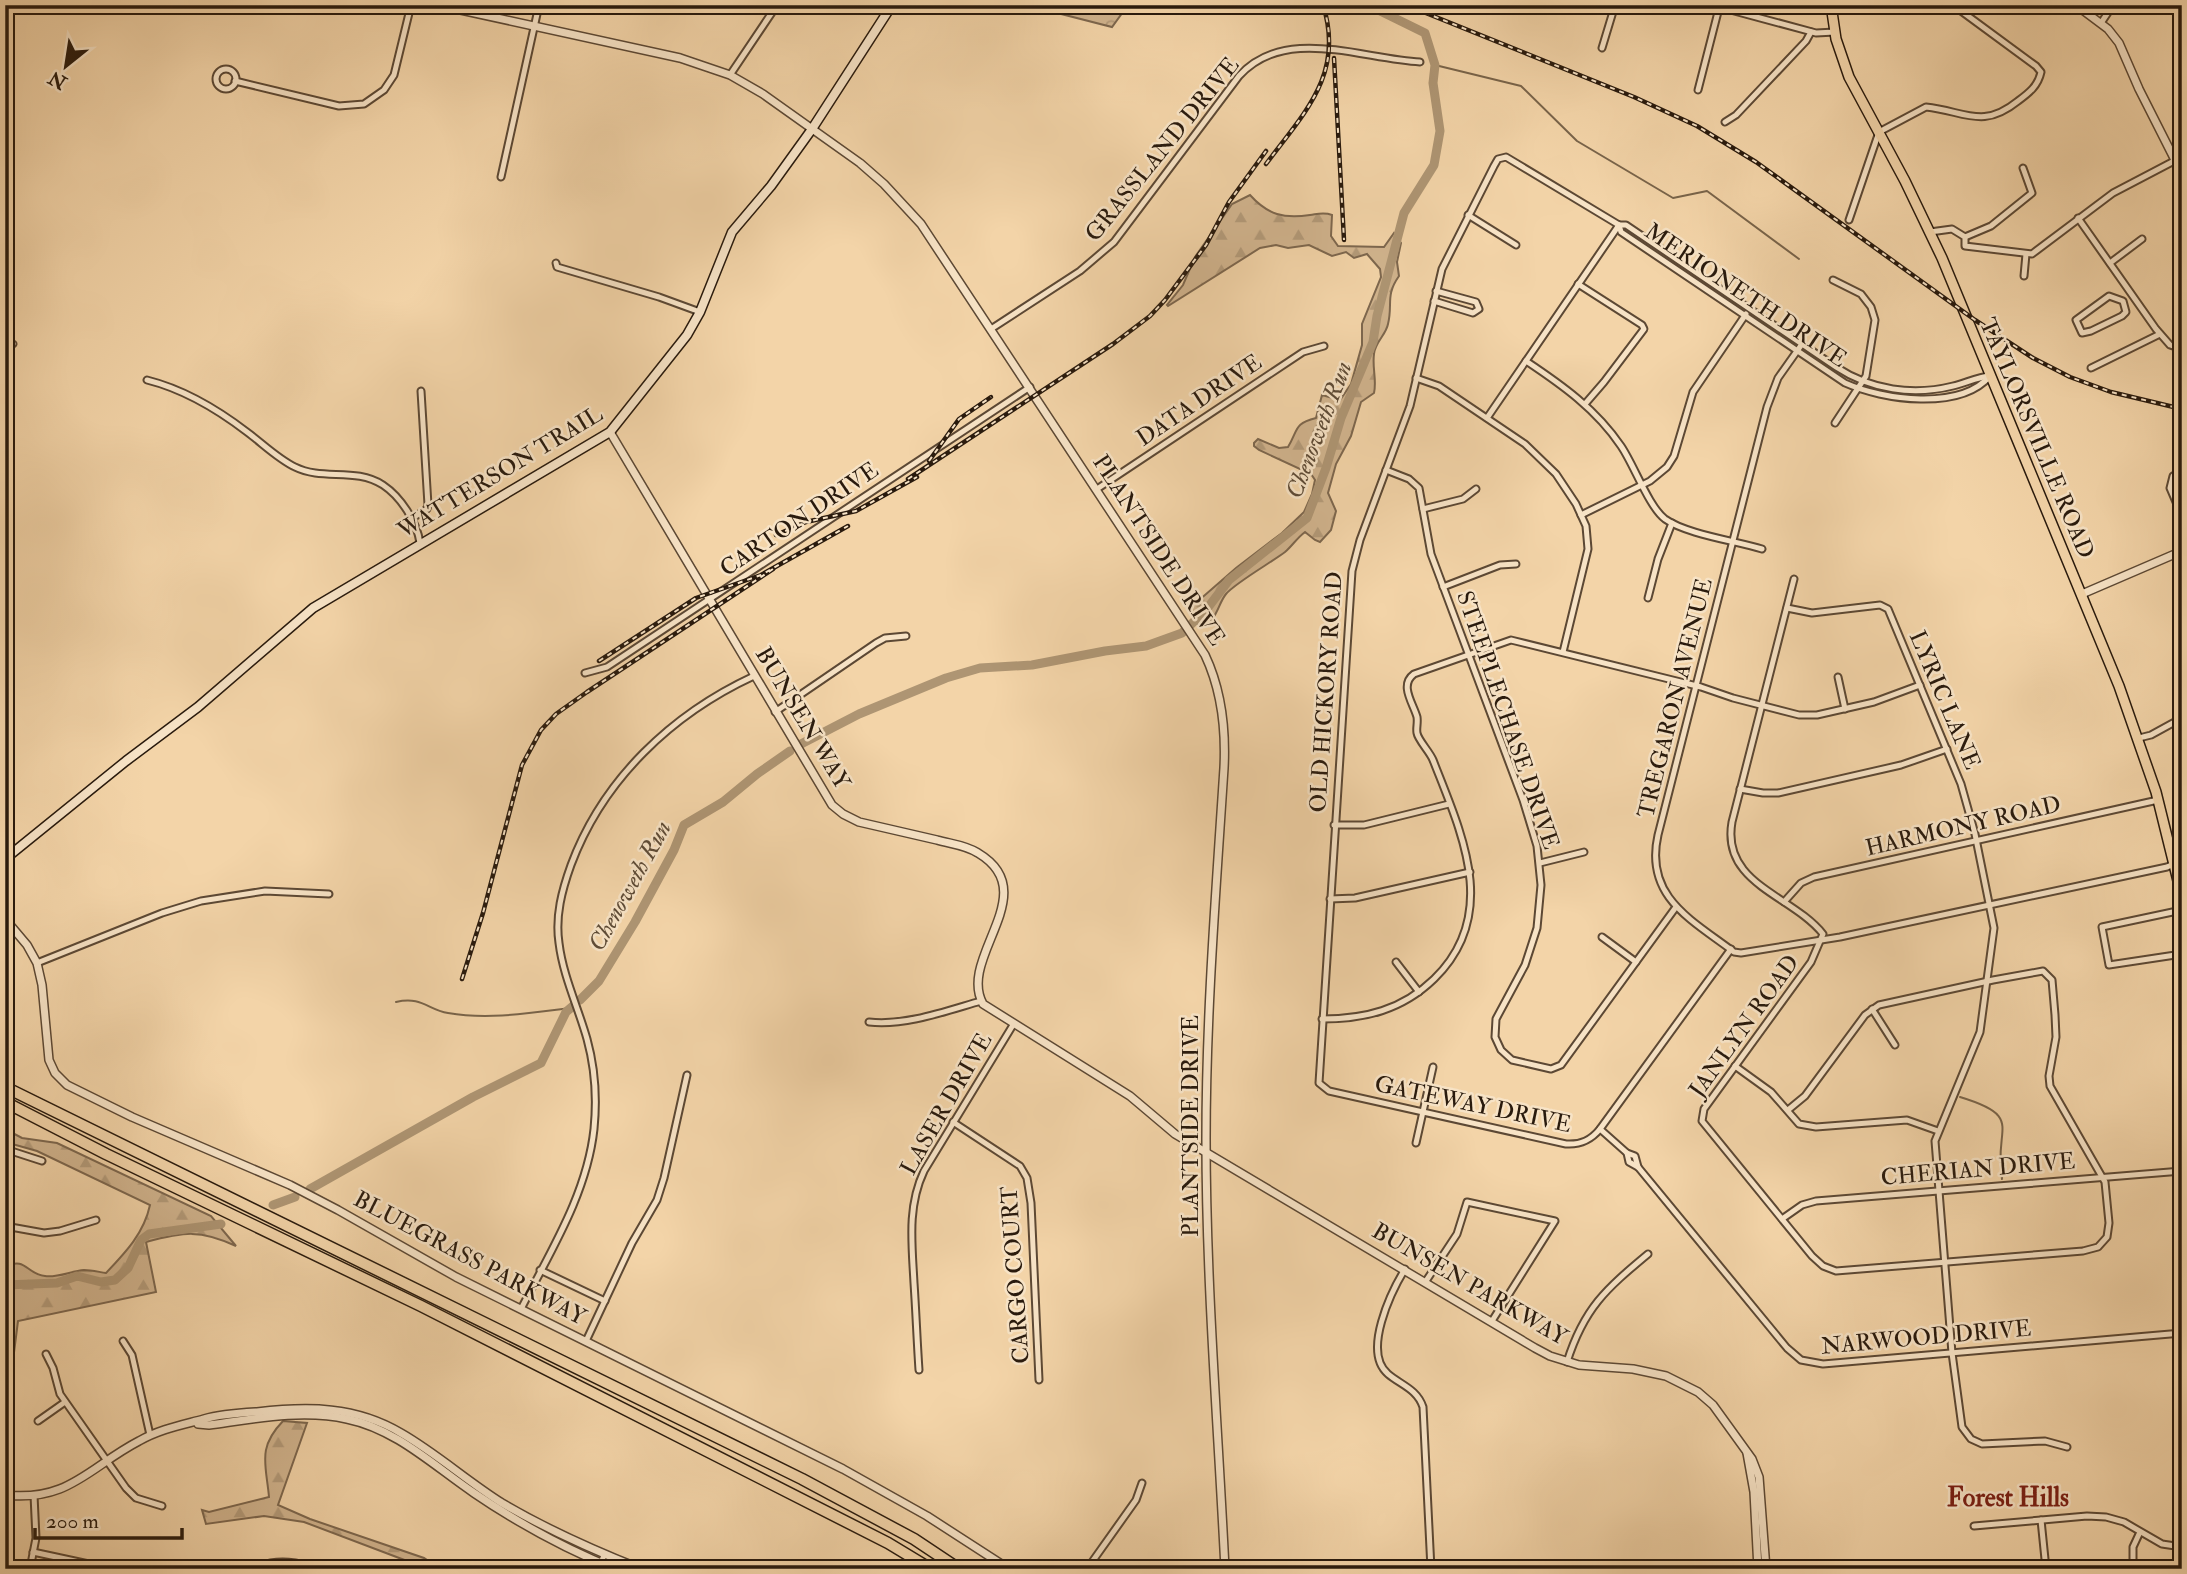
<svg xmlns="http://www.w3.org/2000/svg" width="2187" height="1574" font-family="'IM FELL Double Pica',serif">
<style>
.forest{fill:url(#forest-firs);stroke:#7d674e;stroke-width:2}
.park{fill:url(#park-crowns);stroke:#7d674e;stroke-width:2}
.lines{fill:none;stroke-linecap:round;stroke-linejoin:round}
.stream{stroke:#79644a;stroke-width:2}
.river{stroke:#ae9573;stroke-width:9}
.minor-casing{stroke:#5c4834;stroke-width:9}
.tertiary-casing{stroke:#5c4834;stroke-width:10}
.secondary-casing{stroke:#291a0d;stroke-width:11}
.primary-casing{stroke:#291a0d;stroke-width:12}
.motorway-casing{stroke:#291a0d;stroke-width:13}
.minor{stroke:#f7e3c6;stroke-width:5}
.tertiary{stroke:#f7e3c6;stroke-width:7}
.secondary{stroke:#f7e3c6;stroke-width:8}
.primary{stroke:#f3d4a8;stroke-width:9}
.motorway{stroke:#f3d4a8;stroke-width:10}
.rail-casing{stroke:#291a0d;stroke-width:4.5}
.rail{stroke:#f7e3c6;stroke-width:2;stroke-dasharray:5;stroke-linecap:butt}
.labels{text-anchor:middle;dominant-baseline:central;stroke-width:5;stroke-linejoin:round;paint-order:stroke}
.street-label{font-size:23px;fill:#291a0d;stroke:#f7e3c6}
.water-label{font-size:24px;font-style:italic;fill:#5e4b36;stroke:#f7e3c6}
.quarter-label{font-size:26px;font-weight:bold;fill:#7a1f14;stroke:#f7e3c6}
</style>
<defs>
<pattern id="forest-firs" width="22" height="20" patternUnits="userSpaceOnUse" patternTransform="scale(1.75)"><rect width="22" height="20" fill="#d1b48e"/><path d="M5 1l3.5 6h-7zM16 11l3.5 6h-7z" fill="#b39a79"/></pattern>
<pattern id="park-crowns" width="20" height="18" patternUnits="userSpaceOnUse" patternTransform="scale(1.75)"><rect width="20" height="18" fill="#d1b48e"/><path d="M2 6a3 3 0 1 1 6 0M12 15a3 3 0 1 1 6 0" fill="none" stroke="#b39a79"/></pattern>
</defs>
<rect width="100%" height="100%" fill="#f3d4a8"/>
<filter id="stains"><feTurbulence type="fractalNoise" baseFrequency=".00286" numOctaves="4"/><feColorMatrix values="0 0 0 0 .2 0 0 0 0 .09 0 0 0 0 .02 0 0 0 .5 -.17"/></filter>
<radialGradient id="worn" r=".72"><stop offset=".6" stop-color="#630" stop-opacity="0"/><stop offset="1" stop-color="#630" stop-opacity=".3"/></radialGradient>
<g class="forest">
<path d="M1250 195C1268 215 1284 219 1310 215 1318 214 1324 212 1332 215L1331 236 1338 246 1384 247 1394 233 1401 243 1397 262 1399 276C1385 296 1393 304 1388 324 1386 335 1375 342 1374 354 1372 368 1377 380 1374 393L1361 402 1351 436 1336 464 1328 493 1336 511 1331 530 1320 542 1315 540 1305 532C1297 538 1292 546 1285 552 1272 562 1235 583 1226 594 1217 605 1217 624 1199 626L1189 611 1190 608 1236 568 1282 533 1304 512 1312 494 1315 480 1311 474 1259 450 1254 446V443L1258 439 1279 448 1288 447C1299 429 1293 424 1316 418L1322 395 1340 400 1351 384 1362 345V324L1381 277 1380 269 1367 254 1354 258 1346 252 1332 256 1309 245 1288 248 1276 245 1260 248 1168 306 1167 305 1183 285 1195 257 1232 204Z"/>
<path d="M5 1129 22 1138 57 1143 211 1216 236 1246C200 1229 184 1232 146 1242L156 1292 18 1321 5 1423V1267C26 1256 26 1274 45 1276 57 1278 71 1271 84 1270 91 1270 99 1272 106 1273 126 1252 144 1233 150 1205L37 1151 5 1142Z"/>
<path d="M283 1421 307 1423 278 1505 310 1519 424 1558 440 1569H423L415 1564 304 1522 264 1516 206 1524 202 1510 209 1512 269 1497C266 1464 257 1448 283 1421Z"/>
</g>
<polygon class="park" points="1026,5 1128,5 1112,27"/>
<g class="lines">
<g class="stream">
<polyline points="1435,65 1521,86 1577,141 1673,198 1707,191 1799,259"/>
<path d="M396 1002C422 996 428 1010 448 1013 488 1020 530 1013 570 1008"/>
<path d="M1960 1097C2026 1117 1993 1127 2002 1179"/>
</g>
<g class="river">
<polyline points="801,744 859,714 946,678 980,668 1032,665 1105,651 1146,646 1182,633 1206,610 1229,580 1307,518 1326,468 1341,418 1373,342 1377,316 1404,213 1434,165 1440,131 1433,83 1435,65 1425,33 1368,5"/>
<polyline points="580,1000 599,981 635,922 674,850 684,825 723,802 757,774 790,751"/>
<polyline points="310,1189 473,1097 541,1063 566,1012 573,1006"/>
<polyline points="273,1205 295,1197"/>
<polyline points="5,1285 57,1283 77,1276 101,1282 115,1280 128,1268 141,1240 149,1234 221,1224"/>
</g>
<defs>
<g id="minor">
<polyline points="1712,5 1816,33 1835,32"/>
<polyline points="2101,23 2113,5"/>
<polyline points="1602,48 1615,5"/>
<circle cx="226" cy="79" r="10"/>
<polyline points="730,75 777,5"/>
<polyline points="235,81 339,106 364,104 384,90 394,75 411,5"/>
<polyline points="1698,90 1719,8"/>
<polyline points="1725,122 1736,115 1806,41 1811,32"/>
<polyline points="501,177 539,5"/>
<polyline points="1468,215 1516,245"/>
<polyline points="2078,218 2156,329 2170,345 2176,347 2182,343"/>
<path d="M1849 220 1879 132 1926 107C1965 111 1982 130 2018 101 2029 93 2038 86 2041 72L2036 66 1953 5"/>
<path d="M1619 225H1626L1836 367C1871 390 1913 396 1953 386 1966 383 1977 377 1990 376"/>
<polyline points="1930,232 1952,229 1965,237 1965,246 2032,254 2113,193 2176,160"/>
<polyline points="1965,237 1991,226 2032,193 2023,168"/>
<polyline points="556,263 557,267 659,297 700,312"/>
<polyline points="2110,263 2142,239"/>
<polyline points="2024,276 2026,254"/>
<polyline points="1833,280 1861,294 1871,307 1875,320 1866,376 1835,423"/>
<polyline points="1578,284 1642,325 1644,329 1604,382 1585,404"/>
<polygon points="2109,296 2123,301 2126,312 2122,316 2091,331 2082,333 2076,320"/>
<polyline points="1434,301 1473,313 1479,309 1476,302 1436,291"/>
<path d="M991 329 1080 271 1114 242 1239 76C1285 25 1361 59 1420 62"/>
<polyline points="5,342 13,344"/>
<path d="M1802 344 1778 378 1767 407 1658 835C1644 897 1692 920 1734 952L1741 953 1840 937 2167 867 2182 860"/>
<path d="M1526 361C1562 385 1596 409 1621 446 1634 465 1649 507 1665 519 1686 534 1736 541 1762 549"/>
<polyline points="2091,368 2160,334"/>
<polyline points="1416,378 1439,386 1525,444 1556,474 1576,504 1586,526 1588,549 1563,652"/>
<path d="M147 380C183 389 217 409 247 432 262 443 278 459 295 467 323 481 355 467 383 485 401 497 417 522 420 543"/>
<polyline points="1487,418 1619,225"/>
<polyline points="1386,470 1409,479 1419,488 1431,554 1523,800 1537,846 1541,885 1537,928 1525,965 1496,1019 1495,1037 1501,1050 1512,1060 1551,1069 1561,1065 1676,907"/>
<polyline points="2182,471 2173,476 2170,488 2182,516"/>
<polyline points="1097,489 1303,352 1324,346"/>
<polyline points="1423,509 1463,499 1476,489"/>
<polyline points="1581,515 1650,481 1667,467 1674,456 1693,392 1746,314"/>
<polyline points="411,519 427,509 428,505 421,391"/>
<polyline points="1443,587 1500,565 1516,564"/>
<polyline points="1648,598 1658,559 1672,523"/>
<polyline points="1787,608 1812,613 1880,605 1888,609 1961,784 1975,834 1994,928 1980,1032 1935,1141 1952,1353 1962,1427 1971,1439 1982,1444 2045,1441 2067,1447"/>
<polyline points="585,673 607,667 1030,387"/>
<polyline points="1838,677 1845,709"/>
<polyline points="775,712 876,643 885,638 906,636"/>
<polyline points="2139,738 2151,735 2182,718"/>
<polyline points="1740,789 1763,793 1778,793 1901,765 1947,749"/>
<polyline points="1334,825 1364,825 1449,804"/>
<polyline points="1540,863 1584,852"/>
<polyline points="1330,899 1355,898 1470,872"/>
<polyline points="1784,902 1801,883 1814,877 2158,800"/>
<polyline points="2182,910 2102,927 2109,965 2182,954"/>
<polyline points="1602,937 1636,962"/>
<path d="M1731 949 1600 1129C1591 1140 1581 1145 1566 1144L1329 1091 1319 1083 1352 571 1360 540 1410 406 1442 269 1494 166 1498 159 1506 157 1619 225 1621 232 1845 383C1883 400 1960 411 1990 376"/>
<polyline points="1396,962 1419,992"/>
<polyline points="37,963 162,913 201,901 265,891 329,894"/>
<polyline points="1872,1009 1895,1045"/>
<path d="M1322 1019C1365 1019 1402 1010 1434 979 1501 914 1461 832 1433 760 1430 752 1418 740 1417 733 1416 728 1418 723 1417 717 1413 703 1399 685 1414 674L1511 640 1701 687 1733 698 1799 715H1817L1874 702 1920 685"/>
<path d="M869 1022C906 1026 946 1011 981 1001"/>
<polyline points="1735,1066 1771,1092 1799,1124 1816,1127 1907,1120 1938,1131"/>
<path d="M1788 1110 1805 1096 1865 1015 1879 1005 1993 980 2043 971 2052 980 2055 1015 2056 1037 2049 1076 2050 1086 2105 1182 2109 1223 2107 1237 2098 1247 2083 1251 1836 1271 1823 1266 1812 1256 1702 1121 1704 1109 1811 962 1823 934C1792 895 1721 884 1732 822L1794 579"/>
<polyline points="953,1122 1020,1166 1027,1178 1031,1203 1039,1380"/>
<polyline points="1600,1129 1627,1153 1635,1156 1638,1167"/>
<polyline points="1416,1143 1433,1067"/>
<polyline points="5,1149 42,1161"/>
<polyline points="1627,1153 1629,1162 1638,1167 1787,1348 1801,1360 1823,1364 2182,1333"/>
<polyline points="1782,1219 1802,1205 1816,1201 2182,1171"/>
<polyline points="5,1226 44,1233 60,1231 96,1220"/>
<path d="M1405 1269C1391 1292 1362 1352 1388 1374 1401 1385 1417 1389 1423 1407L1431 1569"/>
<polyline points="540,1270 605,1301"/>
<polyline points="1426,1281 1457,1234 1467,1202 1555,1221 1492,1321"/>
<path d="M521 1309C550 1252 587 1194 594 1129 597 1099 595 1068 587 1039 578 1007 563 976 559 943 555 916 562 890 571 865 603 779 672 714 754 676"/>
<polyline points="123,1341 132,1355 150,1435"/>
<polyline points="586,1341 632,1243 657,1200 664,1178 687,1075"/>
<polyline points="46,1354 53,1368 60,1394 126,1488 136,1498 162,1506"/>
<path d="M1567 1362C1584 1308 1606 1289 1648 1254"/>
<path d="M919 1370C917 1341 916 1312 914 1283 912 1244 907 1207 924 1171L1013 1025"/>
<polyline points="38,1421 65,1402"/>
<polyline points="2041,1520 2046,1569"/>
<polyline points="1974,1526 2087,1516 2106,1517 2124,1522 2162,1544 2182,1547"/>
<polyline points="33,1552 112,1569"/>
<path d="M259 1566C279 1559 298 1562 319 1569"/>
<polyline points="30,1569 36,1538 34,1495"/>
<polyline points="599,1569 604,1555"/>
<polyline points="1087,1569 1136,1500 1142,1483"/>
<polyline points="2133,1569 2133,1547 2140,1532"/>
</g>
<g id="tertiary">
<path d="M438 5 680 58 730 75 763 94 860 163 884 184 921 224 1205 655C1222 691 1226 728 1224 768 1216 891 1206 1015 1206 1139 1206 1282 1218 1426 1225 1569"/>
<polyline points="2076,5 2108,29 2119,43 2139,89 2182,174"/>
<path d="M610 432 832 805 843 814 859 822C885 828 911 834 937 840 951 844 966 845 978 853 1045 893 957 957 983 1004L1130 1096 1175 1134 1535 1348 1550 1356 1579 1365 1633 1369 1666 1376 1698 1392 1713 1405 1752 1459 1759 1477 1766 1569"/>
<polyline points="2082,594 2182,551"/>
<polyline points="5,919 27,945 37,963 42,985 49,1060 55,1073 67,1085 132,1117 290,1185 338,1210 456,1277 843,1469 927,1516 1009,1569"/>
<path d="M198 1424 209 1425C253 1419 302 1409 347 1419 396 1429 434 1466 474 1493 518 1523 566 1549 615 1569"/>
<polyline points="1747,1453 1754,1492 1758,1569"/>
<path d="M5 1495C69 1502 89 1467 139 1441 160 1429 182 1425 204 1419 221 1414 240 1413 257 1412 308 1406 356 1406 401 1433 436 1453 467 1481 502 1503 546 1529 593 1550 641 1569"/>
</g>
<polyline id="secondary" points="5,859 126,761 198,707 313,608 610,432 687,335 700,312 732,232 771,186 812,129 892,5"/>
<polyline id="primary" points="1831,5 1836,39 1849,77 1905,181 1942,258 2119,686 2156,792 2182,897"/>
<g id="motorway">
<polyline points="5,1087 802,1479 914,1539 959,1569"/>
<polyline points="5,1102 106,1154 421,1306 888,1543 931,1569"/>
</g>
</defs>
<use href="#minor" class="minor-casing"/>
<use href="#tertiary" class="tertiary-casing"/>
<use href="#secondary" class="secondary-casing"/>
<use href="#primary" class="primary-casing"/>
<use href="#motorway" class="motorway-casing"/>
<use href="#minor" class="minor"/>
<use href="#tertiary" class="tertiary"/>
<use href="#secondary" class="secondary"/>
<use href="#primary" class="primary"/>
<use href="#motorway" class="motorway"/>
<defs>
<g id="rail">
<polyline points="1406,5 1634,97 1697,126 1756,162 1975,320 2033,358 2070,377 2111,392 2182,409"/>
<polyline points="1334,58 1344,240"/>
<path d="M1266 164C1304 113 1345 74 1323 5"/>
<polyline points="929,461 959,419 991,397"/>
<polyline points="908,479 1113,344 1150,316 1165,300 1206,245 1229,202 1266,151"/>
<polyline points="776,535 806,522 856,511 917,477"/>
<polyline points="599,661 696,598 761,575 848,526"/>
<polyline points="462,979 483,913 522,765 541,730 556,714 587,692 773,569"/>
</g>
</defs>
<use href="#rail" class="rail-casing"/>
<use href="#rail" class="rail"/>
</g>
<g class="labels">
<g class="street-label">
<text transform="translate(1162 149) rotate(-51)">GRASSLAND DRIVE</text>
<text transform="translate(1746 295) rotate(34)">MERIONETH DRIVE</text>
<text transform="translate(1199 400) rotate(-34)">DATA DRIVE</text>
<text transform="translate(2037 438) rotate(67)">TAYLORSVILLE ROAD</text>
<text transform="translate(500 472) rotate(-31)">WATTERSON TRAIL</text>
<text transform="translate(799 519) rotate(-34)">CARTON DRIVE</text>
<text transform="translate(1159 550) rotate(57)">PLANTSIDE DRIVE</text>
<text transform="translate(1326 692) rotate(-86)">OLD HICKORY ROAD</text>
<text transform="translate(1675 698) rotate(-76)">TREGARON AVENUE</text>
<text transform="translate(1945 700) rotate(67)">LYRIC LANE</text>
<text transform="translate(803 718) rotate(59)">BUNSEN WAY</text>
<text transform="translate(1508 720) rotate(71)">STEEPLECHASE DRIVE</text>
<text transform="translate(1963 826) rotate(-13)">HARMONY ROAD</text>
<text transform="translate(1744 1026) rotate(-54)">JANLYN ROAD</text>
<text transform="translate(946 1104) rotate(-60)">LASER DRIVE</text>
<text transform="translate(1473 1104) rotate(12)">GATEWAY DRIVE</text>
<text transform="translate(1190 1126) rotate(-90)">PLANTSIDE DRIVE</text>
<text transform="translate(1978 1169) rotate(-5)">CHERIAN DRIVE</text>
<text transform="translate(470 1258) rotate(28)">BLUEGRASS PARKWAY</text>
<text transform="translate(1015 1275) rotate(-94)">CARGO COURT</text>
<text transform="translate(1470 1284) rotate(30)">BUNSEN PARKWAY</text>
<text transform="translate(1926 1337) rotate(-5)">NARWOOD DRIVE</text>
</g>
<g class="water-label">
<text transform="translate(1319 430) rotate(-69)">Chenoweth Run</text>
<text transform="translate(630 886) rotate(-61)">Chenoweth Run</text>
</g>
<g class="quarter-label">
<text x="2008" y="1498">Forest Hills</text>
</g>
</g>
<rect width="2187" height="1574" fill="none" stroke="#f3d4a8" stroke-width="28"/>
<rect x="7" y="7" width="2173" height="1560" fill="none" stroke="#291a0d" stroke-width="3.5"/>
<rect x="14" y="14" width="2159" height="1546" fill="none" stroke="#291a0d" stroke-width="2"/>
<g transform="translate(66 66) rotate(210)" stroke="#f7e3c6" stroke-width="5" paint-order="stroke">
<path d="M0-5L12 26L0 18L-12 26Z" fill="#291a0d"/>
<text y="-10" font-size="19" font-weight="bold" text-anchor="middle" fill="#291a0d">N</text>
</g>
<path d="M35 1528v10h147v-10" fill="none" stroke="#291a0d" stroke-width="3.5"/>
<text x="46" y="1528" font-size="21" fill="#291a0d" stroke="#f7e3c6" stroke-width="5" paint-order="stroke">200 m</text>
<rect width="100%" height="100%" filter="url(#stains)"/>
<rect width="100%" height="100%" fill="url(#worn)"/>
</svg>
